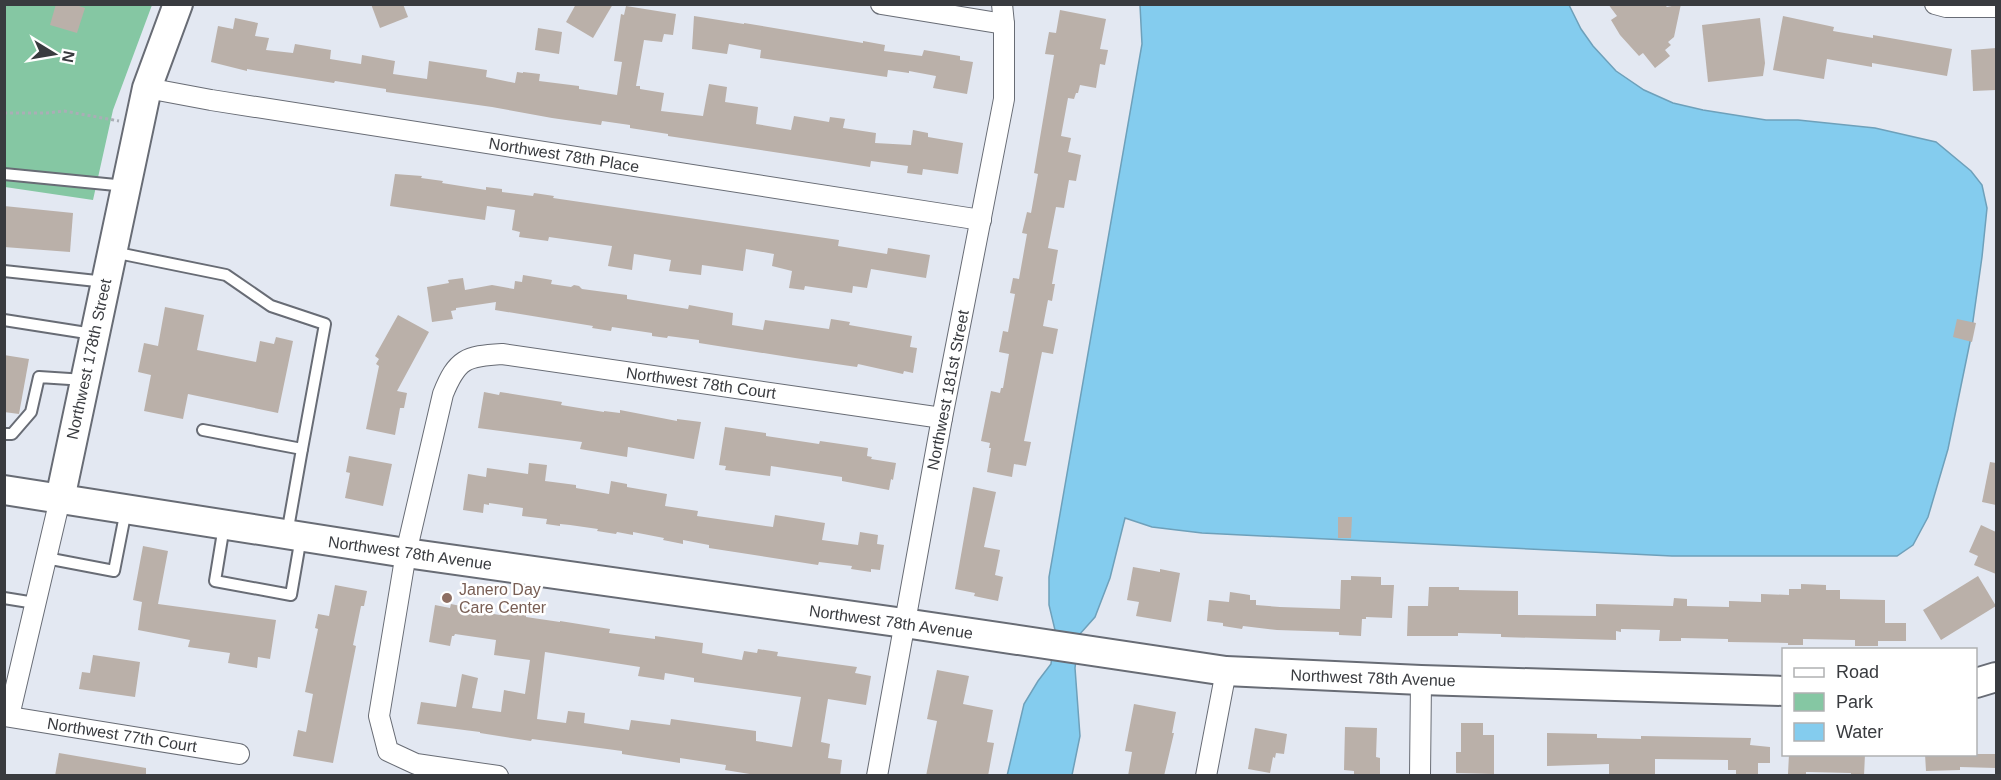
<svg xmlns="http://www.w3.org/2000/svg" width="2001" height="780" font-family="Helvetica,sans-serif">
<style>
.green{fill:#85c7a3}
.water{fill:#84ccee;stroke:#6ea0ba;stroke-width:1.5}
.building{fill:#bab0a9;fill-rule:evenodd}
.lines{fill:none;stroke-linecap:round;stroke-linejoin:round}
.lane-casing{stroke:#686c75;stroke-width:14}
.street-casing{stroke:#686c75;stroke-width:22}
.secondary-casing{stroke:#686c75;stroke-width:32}
.path{stroke:#aaaeb6;stroke-width:3;stroke-dasharray:3 3;stroke-linecap:butt}
.lane{stroke:#fff;stroke-width:10}
.street{stroke:#fff;stroke-width:20}
.secondary{stroke:#fff;stroke-width:28}
.education-dot{fill:#8d6e63;stroke:#fff;stroke-width:2}
.labels{text-anchor:middle;dominant-baseline:central;stroke-width:5;stroke-linejoin:round;paint-order:stroke}
.street-label{font-size:16px;fill:#393b3f;stroke:#fff}
.education-label{font-size:16px;fill:#785e54;stroke:#fff;text-anchor:start}
</style>
<rect width="100%" height="100%" fill="#e3e8f2"/>
<polygon class="green" points="5,5 152,5 113,110 93,200 5,187"/>
<polygon class="water" points="1140,5 1569,5 1581,29 1593,46 1616,71 1644,90 1673,103 1703,110 1766,120 1798,120 1875,128 1936,142 1971,171 1982,185 1987,208 1982,257 1970,342 1948,449 1928,517 1913,545 1897,556 1672,556 1202,533 1152,527 1125,518 1110,578 1095,617 1079,635 1075,668 1080,736 1072,775 1007,776 1024,704 1038,681 1051,664 1055,630 1049,605 1049,577 1142,44"/>
<g class="building">
<polygon points="56,4 73,4 85,8 77,33 50,25"/>
<polygon points="371,4 403,4 408,17 380,28"/>
<polygon points="576,4 613,4 593,38 566,22"/>
<polygon points="1608,4 1664,4 1667,7 1681,4 1674,37 1668,42 1671,45 1665,50 1670,56 1655,68 1643,53 1639,56 1620,35 1611,20 1617,16"/>
<polygon points="626,6 676,14 673,35 664,34 662,42 644,40 636,86 640,86 640,89 664,93 661,111 703,116 709,84 727,87 725,102 758,107 756,124 791,130 794,116 829,122 830,117 845,119 843,128 876,133 875,143 911,145 913,130 928,133 928,137 963,143 958,174 923,169 922,175 907,173 908,166 871,161 870,167 826,160 668,136 668,134 630,128 630,125 602,121 601,125 552,118 492,107 386,92 386,89 335,81 334,83 247,69 247,71 211,62 218,26 233,29 235,18 258,23 255,36 269,38 266,50 293,53 295,44 331,50 330,59 361,64 362,55 395,61 393,74 427,79 429,61 487,70 486,77 515,83 517,72 523,73 523,72 540,74 539,81 579,86 579,89 617,95 622,62 614,61 621,14 624,15"/>
<polygon points="1060,10 1106,19 1100,49 1108,50 1105,65 1100,64 1096,88 1080,85 1078,93 1076,93 1074,99 1068,98 1061,136 1071,138 1068,152 1081,155 1076,181 1069,180 1064,208 1056,207 1048,248 1058,250 1052,284 1055,284 1052,301 1048,300 1043,326 1058,329 1053,354 1042,352 1024,441 1031,442 1026,466 1014,464 1012,477 987,472 991,448 989,448 990,443 981,441 991,391 1000,393 1001,388 1003,388 1009,354 999,352 1003,331 1008,332 1015,294 1010,293 1013,278 1019,279 1027,234 1022,233 1027,212 1031,213 1038,174 1034,173 1054,55 1045,54 1049,32 1056,33"/>
<polygon points="694,16 744,24 744,23 863,43 863,41 885,45 884,51 922,56 924,50 960,56 960,60 973,62 967,94 933,88 936,76 909,71 909,73 888,70 887,77 760,58 761,50 729,44 727,54 692,49"/>
<polygon points="1783,16 1834,27 1833,31 1873,38 1873,35 1952,49 1947,76 1872,63 1872,67 1827,59 1824,79 1773,70"/>
<polygon points="1760,18 1765,63 1763,76 1708,82 1702,25"/>
<polygon points="538,28 562,32 559,54 535,50"/>
<polygon points="1996,48 1996,90 1973,91 1971,50"/>
<polygon points="395,174 422,176 421,178 443,181 442,183 486,190 486,187 502,189 502,192 533,196 534,193 554,196 553,198 839,240 838,246 887,254 888,248 930,255 926,278 871,269 867,288 853,286 852,293 805,286 804,290 789,288 792,271 772,266 774,254 746,249 743,271 702,265 701,275 669,271 671,260 634,254 632,270 608,266 612,246 549,237 548,241 519,237 520,232 512,230 515,210 487,206 485,220 390,206"/>
<polygon points="4,206 73,213 70,252 4,247"/>
<polygon points="523,275 552,280 551,284 571,287 574,285 579,286 582,289 627,295 627,299 688,309 689,305 733,313 732,325 763,330 765,320 829,329 831,319 850,322 849,325 912,336 910,347 917,348 913,373 904,371 903,374 858,364 857,367 795,358 699,343 699,340 668,336 667,338 652,336 652,333 612,327 611,331 592,328 593,326 495,310 496,302 456,308 456,310 451,311 453,319 432,322 427,287 449,283 448,280 463,278 465,290 492,285 514,289 515,281 522,282"/>
<polygon points="165,307 204,315 197,350 256,362 260,341 274,344 276,337 293,341 278,413 188,394 183,419 144,411 151,375 138,372 144,343 158,346"/>
<polygon points="398,315 429,332 397,391 407,393 404,408 400,408 395,435 366,429 379,366 376,364 379,359 375,356"/>
<polygon points="1957,319 1976,323 1972,342 1953,337"/>
<polygon points="4,355 29,359 19,414 4,412"/>
<polygon points="484,392 499,395 500,392 562,402 561,405 604,412 604,411 620,413 620,410 677,421 677,419 701,422 694,459 628,447 627,457 580,449 582,442 478,428"/>
<polygon points="725,427 766,433 766,436 819,444 820,441 868,448 867,456 872,457 871,459 896,463 893,480 891,479 889,490 842,481 842,477 771,466 770,476 725,470 726,466 719,465"/>
<polygon points="349,456 392,464 383,506 345,498 350,473 346,472"/>
<polygon points="1990,462 1996,463 1996,505 1982,502"/>
<polygon points="529,463 547,465 545,481 576,485 576,488 609,494 611,481 627,484 627,487 667,494 665,506 698,511 697,516 773,527 775,515 825,523 822,540 858,545 860,532 878,535 877,544 884,545 880,570 871,569 871,572 851,569 852,566 819,562 818,565 709,548 709,545 683,540 683,544 663,540 664,538 633,532 633,535 617,532 616,534 597,531 598,529 570,525 560,524 560,526 546,524 547,519 522,516 523,508 489,503 489,505 484,504 483,513 463,510 468,474 486,477 487,468 528,474"/>
<polygon points="973,487 996,492 984,547 1000,550 995,575 1003,577 998,601 974,596 975,593 955,589"/>
<polygon points="1338,517 1352,517 1351,538 1338,538"/>
<polygon points="1981,525 1996,532 1996,574 1974,565 1978,556 1969,552"/>
<polygon points="143,546 168,551 158,604 276,620 270,659 258,657 257,668 228,663 230,653 188,647 190,640 138,630 142,602 133,600"/>
<polygon points="1133,567 1160,572 1160,569 1180,573 1171,622 1136,616 1139,602 1127,600"/>
<polygon points="1351,576 1381,577 1381,585 1394,585 1392,618 1366,617 1366,619 1362,619 1361,636 1339,635 1339,632 1277,630 1243,626 1242,629 1223,626 1223,623 1207,621 1209,600 1229,602 1230,592 1250,595 1250,600 1256,600 1256,605 1280,607 1340,609 1341,580 1351,580"/>
<polygon points="1978,576 1996,606 1941,640 1923,610"/>
<polygon points="1801,584 1826,585 1826,590 1840,590 1840,599 1885,600 1885,623 1906,623 1906,641 1878,641 1878,646 1855,646 1855,640 1803,639 1803,645 1788,645 1788,643 1728,642 1728,639 1681,638 1681,641 1659,641 1660,630 1621,629 1621,632 1616,631 1616,640 1501,637 1501,634 1458,633 1458,636 1407,636 1408,606 1428,606 1429,587 1459,587 1459,590 1518,591 1518,615 1596,616 1596,604 1673,606 1674,598 1687,599 1687,606 1729,607 1729,601 1761,602 1761,594 1789,595 1789,589 1801,589"/>
<polygon points="335,585 367,591 364,606 361,606 353,645 356,646 333,763 293,756 298,730 306,732 313,694 305,692 318,629 315,628 318,614 329,616"/>
<path d="M451 604 470 608V610L500 615V614L513 615V613L526 615V617L560 622V621L610 629 609 633 655 639V636L703 643 702 653 742 660 744 651 757 653 758 649 778 652 777 656 857 667 855 673 871 676 866 705 828 699 821 742 830 744 828 758 842 760 840 776H762L725 770 726 765 680 758V763L622 754V751L532 739 531 741 480 733V732L417 724 421 702 456 707 462 674 478 678 472 708 501 712 504 690 525 694 530 660 494 655 496 640 455 634 454 636H452L450 646 429 642 435 605 450 608ZM545 652 640 667 638 676 664 680 665 673 694 678V682L801 697 792 747 756 741V731L671 719 670 725 631 720 629 730 584 723 585 713 568 711 566 723 537 719Z"/>
<polygon points="93,655 140,662 135,697 79,689 82,672 90,673"/>
<polygon points="937,670 969,676 963,704 993,710 987,742 994,743 988,776 926,776 937,721 927,719"/>
<polygon points="1134,704 1176,712 1172,733 1174,733 1164,776 1128,776 1132,752 1125,751"/>
<polygon points="1461,723 1483,723 1483,735 1494,735 1494,774 1456,773 1456,752 1461,752"/>
<polygon points="1345,727 1377,728 1376,757 1380,758 1380,776 1354,776 1354,771 1344,770"/>
<polygon points="1255,728 1287,734 1284,754 1276,753 1275,758 1273,757 1270,773 1248,769"/>
<polygon points="1547,733 1597,734 1597,738 1641,739 1641,736 1751,738 1750,745 1770,747 1770,763 1758,763 1758,776 1736,776 1736,770 1728,770 1728,760 1655,759 1655,776 1609,776 1609,764 1547,766"/>
<polygon points="59,753 146,768 146,776 55,776"/>
<polygon points="1789,754 1865,754 1864,776 1851,776 1851,773 1806,772 1806,774 1788,774"/>
<polygon points="1925,754 1996,754 1996,768 1960,767 1960,770 1926,771"/>
</g>
<g class="lines">
<defs>
<g id="lane">
<polyline points="4,174 126,186"/>
<polyline points="113,252 226,275 271,306 325,324 302,449 203,430"/>
<polyline points="4,271 106,282"/>
<polyline points="4,320 93,334"/>
<polyline points="4,434 12,434 31,412 39,377 85,380"/>
<polyline points="224,526 215,581 291,595 301,537"/>
<polyline points="287,534 302,449"/>
<polyline points="46,558 114,571 126,510"/>
<polyline points="4,598 35,603"/>
</g>
<g id="street">
<polyline points="881,4 1004,24"/>
<polyline points="1935,4 1946,7 1996,7"/>
<polyline points="147,88 211,100 981,220"/>
<polyline points="4,716 239,754"/>
<polyline points="9,716 60,499"/>
<path d="M498 776 416 764 388 751 379 716 406 553 443 394C457 359 466 356 502 354L942 418"/>
<polyline points="877,776 942,418 1004,99 1004,24 1002,4"/>
<polyline points="1206,776 1226,671"/>
<polyline points="1420,776 1421,680"/>
</g>
<g id="secondary">
<polyline points="4,490 406,553 904,623 1226,671 1421,680 1784,691"/>
<polyline points="60,499 147,88 178,4"/>
<polyline points="1976,683 1996,677"/>
</g>
</defs>
<use href="#lane" class="lane-casing"/>
<use href="#street" class="street-casing"/>
<use href="#secondary" class="secondary-casing"/>
<polyline class="path" points="4,113 47,113 64,111 119,121"/>
<use href="#lane" class="lane"/>
<use href="#street" class="street"/>
<use href="#secondary" class="secondary"/>
</g>
<circle class="education-dot" cx="447" cy="598" r="6"/>
<g class="labels">
<g class="street-label">
<text transform="translate(564 155) rotate(9)">Northwest 78th Place</text>
<text transform="translate(89 359) rotate(-78)">Northwest 178th Street</text>
<text transform="translate(701 383) rotate(8)">Northwest 78th Court</text>
<text transform="translate(948 390) rotate(-79)">Northwest 181st Street</text>
<text transform="translate(410 553) rotate(8)">Northwest 78th Avenue</text>
<text transform="translate(891 622) rotate(8)">Northwest 78th Avenue</text>
<text transform="translate(1373 678) rotate(2)">Northwest 78th Avenue</text>
<text transform="translate(122 735) rotate(9)">Northwest 77th Court</text>
</g>
<g class="education-label">
<text x="459" y="589">Janero Day<tspan x="459" dy="18">Care Center</tspan></text>
</g>
</g>
<rect width="2001" height="780" fill="none" stroke="#393b3f" stroke-width="12"/>
<rect x="1782" y="648" width="195" height="108" fill="#ffffff" stroke="#b0b1b2" stroke-width="1.5"/>
<rect x="1794" y="668" width="30" height="9" fill="#ffffff" stroke="#b0b1b2" stroke-width="1.5"/>
<text x="1836" y="678" font-size="18" fill="#393b3f">Road</text>
<rect x="1794" y="693" width="30" height="18" fill="#85c7a3" stroke="#b0b1b2" stroke-width="1.5"/>
<text x="1836" y="708" font-size="18" fill="#393b3f">Park</text>
<rect x="1794" y="723" width="30" height="18" fill="#84ccee" stroke="#b0b1b2" stroke-width="1.5"/>
<text x="1836" y="738" font-size="18" fill="#393b3f">Water</text>
<g transform="translate(54 54) rotate(101)" stroke="#ffffff" stroke-width="4.5" paint-order="stroke">
<path d="M0-4.5L10 22L0 15L-10 22Z" fill="#393b3f"/>
<text y="-9" font-size="16" font-weight="bold" text-anchor="middle" fill="#393b3f">N</text>
</g>
</svg>
